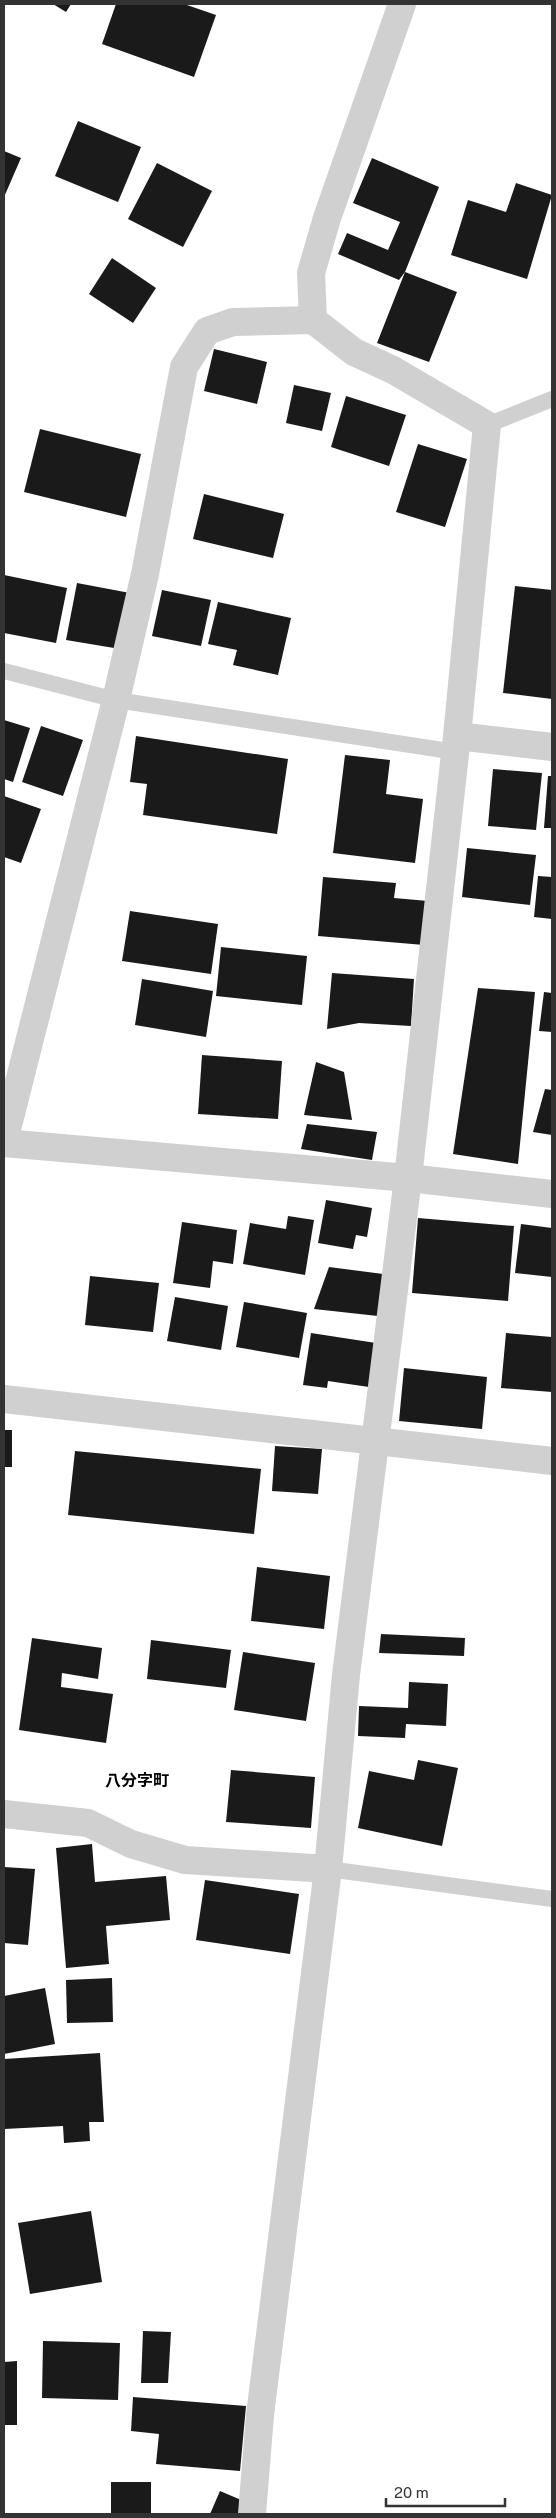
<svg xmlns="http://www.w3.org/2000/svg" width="556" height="2518" font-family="'Public Sans','Noto Sans JP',sans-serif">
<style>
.building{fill:#1a1a1a}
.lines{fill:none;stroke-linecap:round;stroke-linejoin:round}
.lane{stroke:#d0d0d0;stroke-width:16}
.street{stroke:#d0d0d0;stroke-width:28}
.labels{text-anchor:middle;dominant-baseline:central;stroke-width:5;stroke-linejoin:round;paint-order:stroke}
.quarter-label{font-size:16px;font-weight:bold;fill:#000;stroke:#fff}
</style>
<rect width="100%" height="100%" fill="#fff"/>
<g class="building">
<polygon points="53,4 71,4 66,12"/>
<polygon points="116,4 184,4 216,15 194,77 102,44"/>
<polygon points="78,121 141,147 118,202 55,176"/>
<polygon points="4,151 21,158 4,197"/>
<polygon points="372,158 439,187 405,272 457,292 429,362 377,343 405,272 399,280 338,254 347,233 388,250 400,222 353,203"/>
<polygon points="157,163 212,191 183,247 128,219"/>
<polygon points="516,183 552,195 527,279 451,255 468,200 506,212"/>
<polygon points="112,258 156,288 133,323 89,294"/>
<polygon points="214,349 267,362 257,404 204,391"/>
<polygon points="294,385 331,393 322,431 286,423"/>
<polygon points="346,396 406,415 389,466 331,447"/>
<polygon points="40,429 141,454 126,517 24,492"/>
<polygon points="418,444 467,459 445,527 396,512"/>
<polygon points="204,494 284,514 273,558 193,539"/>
<polygon points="4,575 67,588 56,643 4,633"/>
<polygon points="77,583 130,593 120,649 66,640"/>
<polygon points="515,586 552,590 552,699 503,693"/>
<polygon points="162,590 211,600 201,646 152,636"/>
<polygon points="218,602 291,618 278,675 233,665 237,650 208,644"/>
<polygon points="4,720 30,728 13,782 4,779"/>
<polygon points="41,726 83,740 63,796 22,782"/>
<polygon points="136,736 288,759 277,834 143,815 147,784 130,782"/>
<polygon points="345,755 390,760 386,794 423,799 415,863 333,853"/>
<polygon points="493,769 542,773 536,830 488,826"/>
<polygon points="548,776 552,776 552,828 544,828"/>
<polygon points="4,796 41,809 21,863 4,857"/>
<polygon points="467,848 536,855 530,905 462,897"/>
<polygon points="538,876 552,877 552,919 534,917"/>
<polygon points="323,877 396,883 394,898 428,901 424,945 318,936"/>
<polygon points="130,911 218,924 211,974 122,961"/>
<polygon points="221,947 307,956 302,1005 216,996"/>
<polygon points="332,973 414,979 411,1026 359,1023 327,1029"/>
<polygon points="142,979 213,991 206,1037 135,1025"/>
<polygon points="478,988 535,992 518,1164 453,1154"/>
<polygon points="544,992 552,993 552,1032 539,1031"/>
<polygon points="202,1055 282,1061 278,1119 198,1114"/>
<polygon points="316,1062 344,1072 352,1120 304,1115"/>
<polygon points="545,1089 552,1090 552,1135 533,1132"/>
<polygon points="307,1124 377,1132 372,1160 301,1149"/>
<polygon points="326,1200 372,1208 367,1237 356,1235 353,1249 318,1243"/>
<polygon points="288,1216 314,1220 305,1275 243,1264 250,1223 286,1229"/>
<polygon points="418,1218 514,1226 508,1301 412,1293"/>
<polygon points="182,1222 237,1230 233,1264 213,1261 210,1288 173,1283"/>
<polygon points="521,1224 552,1228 552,1277 515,1273"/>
<polygon points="329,1267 383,1274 378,1316 314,1309"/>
<polygon points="90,1276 159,1283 153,1332 85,1325"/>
<polygon points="175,1297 228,1306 221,1350 167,1341"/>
<polygon points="244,1302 307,1313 299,1358 236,1347"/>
<polygon points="311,1333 376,1343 369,1387 328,1381 327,1388 303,1385"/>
<polygon points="506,1333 552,1337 552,1392 501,1388"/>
<polygon points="404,1368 487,1377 482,1429 399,1421"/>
<rect x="4" y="1430" width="8" height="37"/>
<polygon points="275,1446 322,1449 318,1494 272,1491"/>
<polygon points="75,1451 261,1469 254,1534 68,1515"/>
<polygon points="257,1567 330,1576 324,1629 251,1621"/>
<polygon points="381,1634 465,1638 464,1656 379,1653"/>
<polygon points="32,1638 102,1648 98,1679 62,1673 61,1687 113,1694 106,1743 19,1730"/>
<polygon points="151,1640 231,1650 226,1688 147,1679"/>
<polygon points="243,1652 315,1663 306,1721 234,1710"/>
<polygon points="409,1682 448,1684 446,1726 406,1724 405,1738 358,1736 359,1706 408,1708"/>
<polygon points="418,1760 458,1768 442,1846 358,1828 369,1771 414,1780"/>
<polygon points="231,1770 315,1777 311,1828 226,1822"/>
<polygon points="92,1844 95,1882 166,1876 170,1920 106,1926 109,1964 66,1968 56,1848"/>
<polygon points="4,1867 35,1869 28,1945 4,1943"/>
<polygon points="205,1880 299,1894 290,1954 196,1940"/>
<polygon points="112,1978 113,2022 67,2023 66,1980"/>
<polygon points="45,1988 55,2044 4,2054 4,1996"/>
<polygon points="100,2053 104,2122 89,2122 90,2141 64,2143 63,2126 4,2129 4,2059"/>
<polygon points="91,2211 102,2282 30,2294 18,2223"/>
<polygon points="143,2331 171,2332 168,2383 141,2383"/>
<polygon points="43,2341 120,2343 118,2400 42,2398"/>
<polygon points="17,2361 17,2425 4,2425 4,2362"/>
<polygon points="133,2397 246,2406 240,2471 156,2464 159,2434 131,2431"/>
<rect x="111" y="2482" width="40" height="32"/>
<polygon points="220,2491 258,2507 255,2514 210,2514"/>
</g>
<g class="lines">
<g class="lane">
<polyline points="487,425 552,399"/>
<polyline points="4,671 116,700 456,752"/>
<polyline points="328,1869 552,1899"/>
</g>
<g class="street">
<polyline points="457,736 552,747"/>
<polyline points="4,1141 116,700 145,574 184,367 207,331 233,322 313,320"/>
<polyline points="4,1143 408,1178 552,1194"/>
<polyline points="4,1399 552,1461"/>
<polyline points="4,1814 88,1823 131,1844 185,1860 328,1869"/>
<polyline points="252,2514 260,2415 328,1869 346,1675 408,1178 457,736 487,425 393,370 354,352 313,320 311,273 327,218 402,4"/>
</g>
</g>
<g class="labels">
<g class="quarter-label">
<text x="137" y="1780">八分字町</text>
</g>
</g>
<rect width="556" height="2518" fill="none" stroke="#333333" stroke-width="10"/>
<path d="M386 2498v8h119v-8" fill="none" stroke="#333333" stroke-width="2.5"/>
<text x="394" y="2498" font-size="15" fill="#333333" stroke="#ffffff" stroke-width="4" paint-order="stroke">20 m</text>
</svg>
